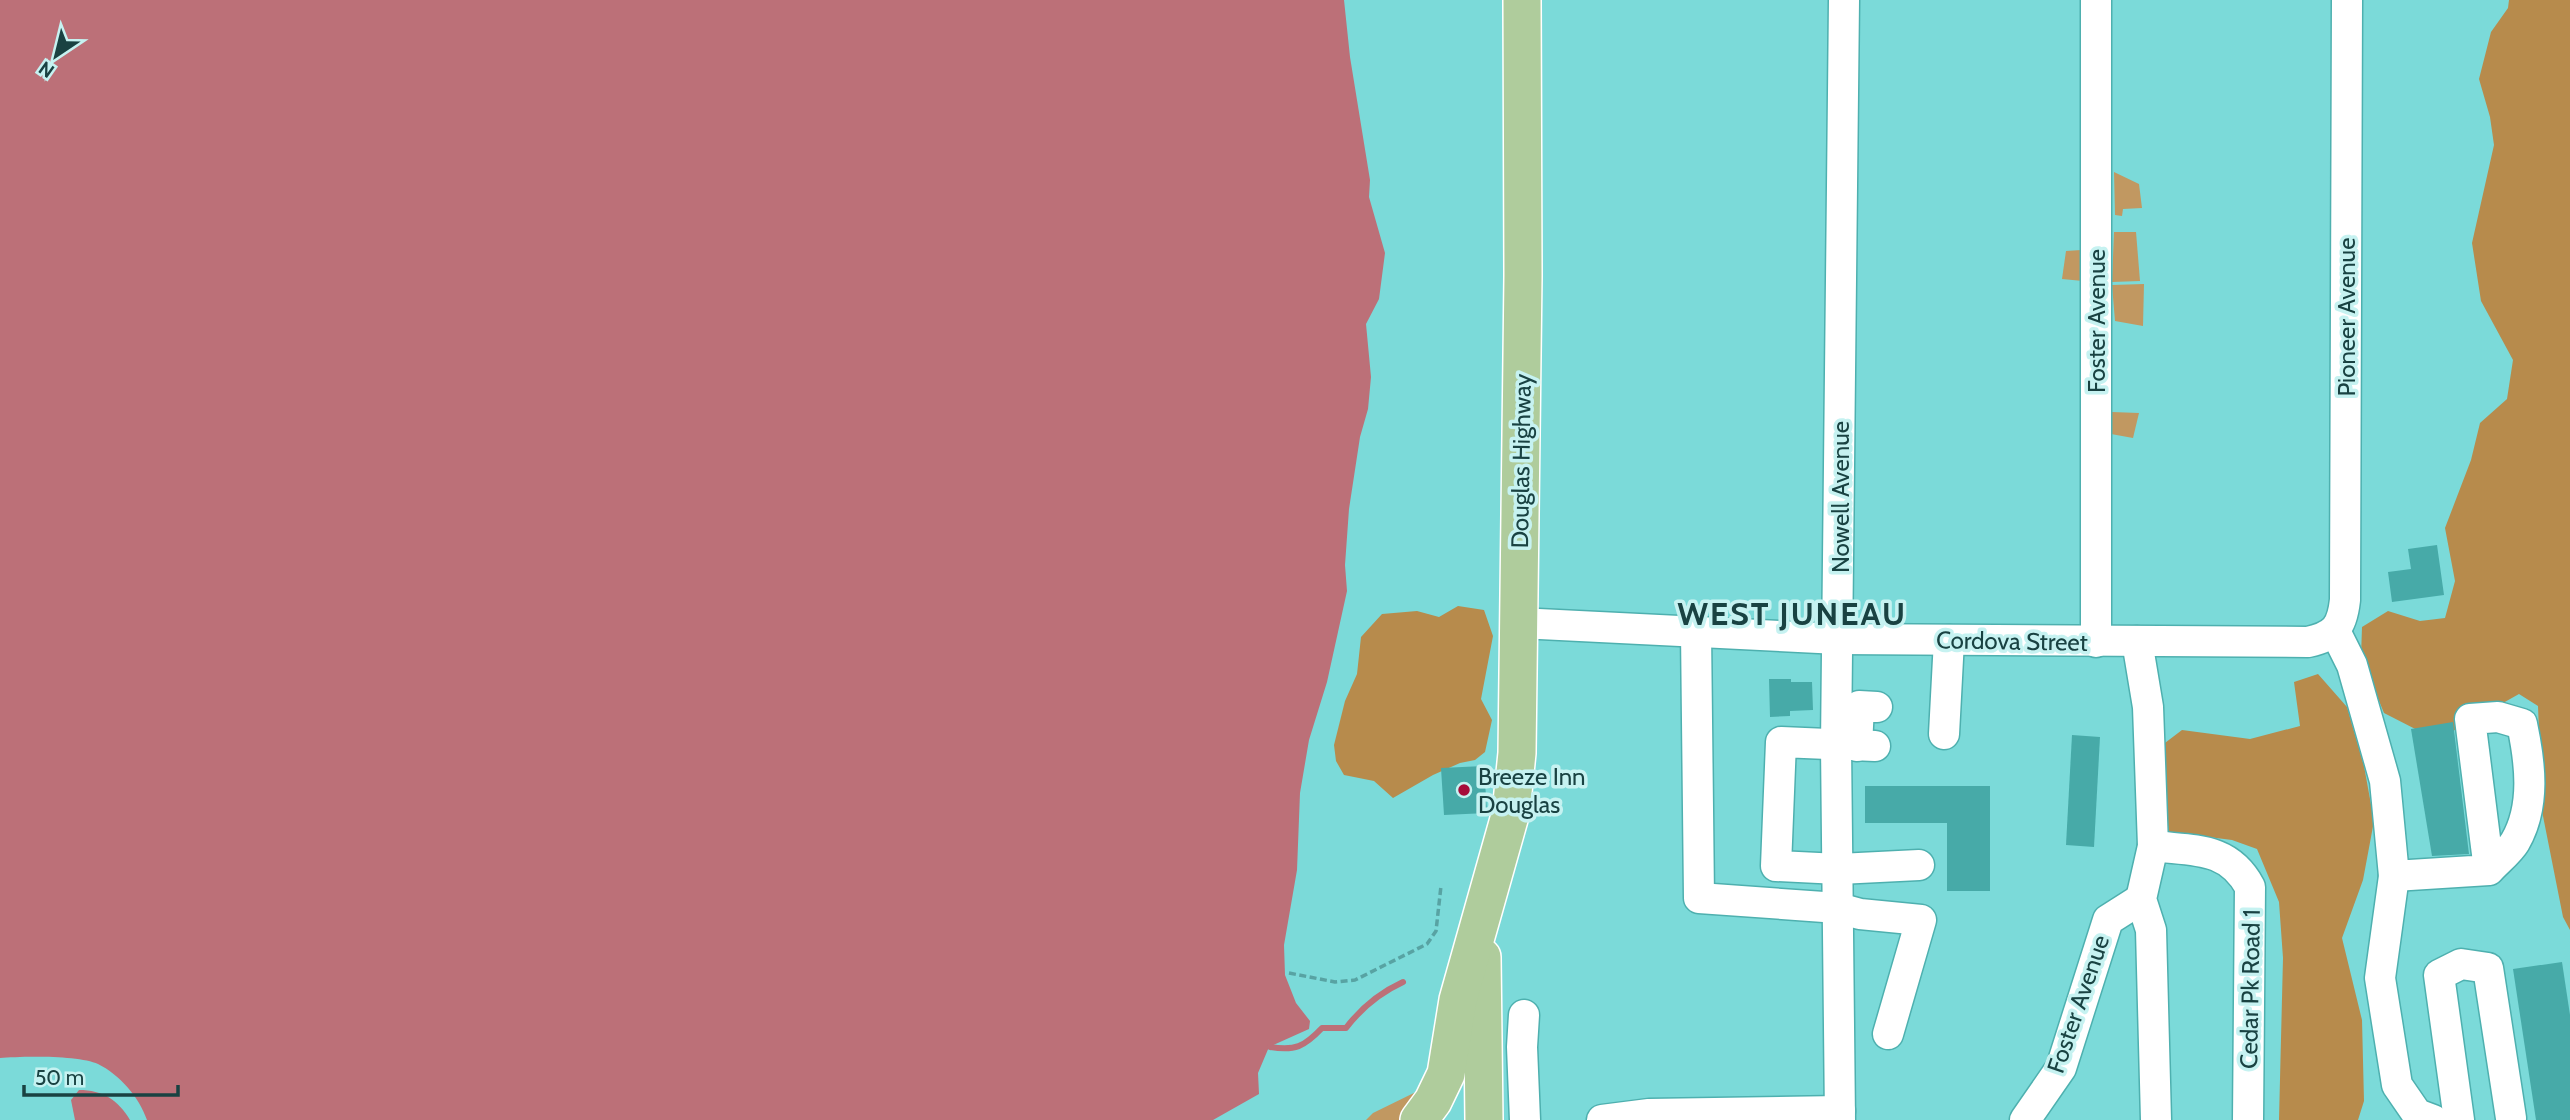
<svg xmlns="http://www.w3.org/2000/svg" width="2570" height="1120" font-family="Cabin,sans-serif">
<style>
.green{fill:#c19861}
.forest{fill:#b78b4c}
.water{fill:#bc7078}
.lines{fill:none;stroke-linecap:round;stroke-linejoin:round}
.stream{stroke:#bc7078;stroke-width:6}
.building{fill:#47aaa8}
.minor-casing{stroke:#4eb0af;stroke-width:33}
.major-casing{stroke:#fff;stroke-width:40}
.path{stroke:#58a3a3;stroke-width:3.5;stroke-dasharray:7 3.5;stroke-linecap:butt}
.minor{stroke:#fff;stroke-width:30}
.major{stroke:#afcc9c;stroke-width:37}
.poi-dot{fill:#a60c3a;stroke:#c6f2f1;stroke-width:2.5}
.labels{text-anchor:middle;dominant-baseline:central;stroke-width:7;stroke-linejoin:round;paint-order:stroke}
.street-label{font-size:24px;fill:#194242;stroke:#c6f2f1}
.poi-label{font-size:24px;fill:#194242;stroke:#c6f2f1;text-anchor:start}
.district-label{font-size:32px;font-weight:bold;letter-spacing:2px;fill:#194242;stroke:#c6f2f1}
</style>
<rect width="100%" height="100%" fill="#7bdad9"/>
<g class="green">
<polygon points="2114,172 2139,184 2142,208 2123,209 2122,216 2115,215"/>
<polygon points="2114,232 2136,232 2140,281 2112,282"/>
<polygon points="2081,250 2083,281 2062,279 2066,251"/>
<polygon points="2144,284 2143,326 2115,321 2112,285"/>
<polygon points="2112,412 2139,413 2133,438 2111,434"/>
<polygon points="1422,1089 1410,1120 1366,1120 1373,1113"/>
</g>
<g class="forest">
<polygon points="2509,0 2570,0 2570,930 2563,917 2542,811 2538,706 2519,694 2453,731 2425,734 2384,713 2361,657 2362,627 2388,611 2420,621 2445,618 2455,581 2445,528 2471,460 2480,423 2507,399 2513,360 2481,301 2472,243 2494,145 2490,117 2479,79 2491,32 2508,8"/>
<polygon points="1458,606 1484,610 1493,636 1481,699 1492,720 1485,752 1475,760 1460,763 1433,775 1393,798 1374,781 1344,775 1336,761 1334,745 1345,701 1357,674 1361,637 1382,614 1417,611 1439,617"/>
<polygon points="2318,674 2347,707 2364,766 2374,821 2363,880 2342,938 2362,1020 2364,1101 2358,1120 2279,1120 2283,958 2279,902 2257,849 2232,840 2169,832 2157,749 2182,730 2250,739 2300,726 2294,682"/>
</g>
<g class="water">
<path d="M0 0H1344L1350 57 1370 180 1369 197 1385 253 1379 299 1366 324 1371 377 1368 409 1360 437 1349 509 1345 565 1347 591 1327 682 1309 740 1300 793 1297 870 1284 945 1285 975 1296 1003 1310 1021 1309 1029 1269 1047 1258 1073 1259 1094 1213 1120H147C139 1097 120 1075 98 1064 80 1055 21 1056 0 1058Z"/>
<path d="M79 1090C103 1090 118 1100 130 1120H75L71 1100Z"/>
</g>
<g class="lines">
<path class="stream" d="M1270 1047C1295 1051 1304 1047 1322 1028H1346C1362 1007 1379 993 1403 982"/>
</g>
<g class="building">
<polygon points="2437,545 2444,595 2392,602 2388,572 2411,569 2408,549"/>
<polygon points="1769,679 1791,679 1791,682 1812,682 1813,710 1790,711 1790,716 1770,717"/>
<polygon points="2453,722 2469,854 2432,856 2411,729"/>
<polygon points="2072,735 2100,737 2094,847 2066,845"/>
<polygon points="1484,766 1487,813 1444,815 1441,768"/>
<polygon points="1865,786 1990,786 1990,891 1947,891 1947,823 1865,823"/>
<polygon points="2562,962 2570,1015 2570,1120 2536,1120 2513,969"/>
</g>
<g class="lines">
<defs>
<g id="minor">
<polyline points="2096,0 2096,642"/>
<path d="M1519 623 1839 639 2308 642C2335 636 2342 627 2345 600L2347 0"/>
<polyline points="1696,631 1699,898 1838,908 1860,914 1921,920 1888,1034"/>
<path d="M2335 631 2352 665 2385 781 2394 876 2489 870C2497 861 2509 852 2515 842 2536 806 2530 762 2522 724L2498 717 2470 719 2489 870"/>
<polyline points="2137,641 2148,707 2153,846 2141,899 2151,930 2156,1120"/>
<polyline points="1944,734 1949,640"/>
<polyline points="1857,746 1859,706 1877,707"/>
<polyline points="1875,746 1781,742 1776,866 1839,869 1919,865"/>
<path d="M2153 846C2193 851 2228 846 2250 887L2248 1120"/>
<polyline points="2394,876 2380,978 2397,1085 2417,1114 2433,1120"/>
<polyline points="1524,1015 1522,1047 1525,1120"/>
<polyline points="1602,1120 1649,1114 1840,1111"/>
<polyline points="1840,1120 1836,745 1844,0"/>
<polyline points="2025,1120 2061,1068 2108,920 2141,899"/>
<polyline points="2459,1120 2439,975 2461,964 2488,968 2511,1118"/>
</g>
<g id="major">
<polyline points="1482,957 1484,1120"/>
<polyline points="1419,1120 1433,1101 1446,1074 1458,1000 1511,812 1517,753 1523,276 1522,0"/>
</g>
</defs>
<use href="#minor" class="minor-casing"/>
<use href="#major" class="major-casing"/>
<polyline class="path" points="1289,973 1335,982 1355,980 1427,944 1436,931 1441,886"/>
<use href="#minor" class="minor"/>
<use href="#major" class="major"/>
</g>
<circle class="poi-dot" cx="1464" cy="790" r="7"/>
<g class="labels">
<g class="street-label">
<text transform="translate(2346 317) rotate(-90)">Pioneer Avenue</text>
<text transform="translate(2096 321) rotate(-90)">Foster Avenue</text>
<text transform="translate(1521 461) rotate(-89)">Douglas Highway</text>
<text transform="translate(1840 497) rotate(-90)">Nowell Avenue</text>
<text transform="translate(2012 641) rotate(1)">Cordova Street</text>
<text transform="translate(2250 989) rotate(-89)">Cedar Pk Road 1</text>
<text transform="translate(2078 1004) rotate(-71)">Foster Avenue</text>
</g>
<g class="poi-label">
<text x="1478" y="776">Breeze Inn<tspan x="1478" dy="28">Douglas</tspan></text>
</g>
<g class="district-label">
<text x="1792" y="613">WEST JUNEAU</text>
</g>
</g>
<g transform="translate(56 56) rotate(215)" stroke="#c6f2f1" stroke-width="5" paint-order="stroke">
<path d="M0-5L12 26L0 18L-12 26Z" fill="#194242"/>
<text y="-10" font-size="19" font-weight="bold" text-anchor="middle" fill="#194242">N</text>
</g>
<path d="M24 1085v10h154v-10" fill="none" stroke="#194242" stroke-width="3.5"/>
<text x="35" y="1085" font-size="21" fill="#194242" stroke="#c6f2f1" stroke-width="5" paint-order="stroke">50 m</text>
</svg>
